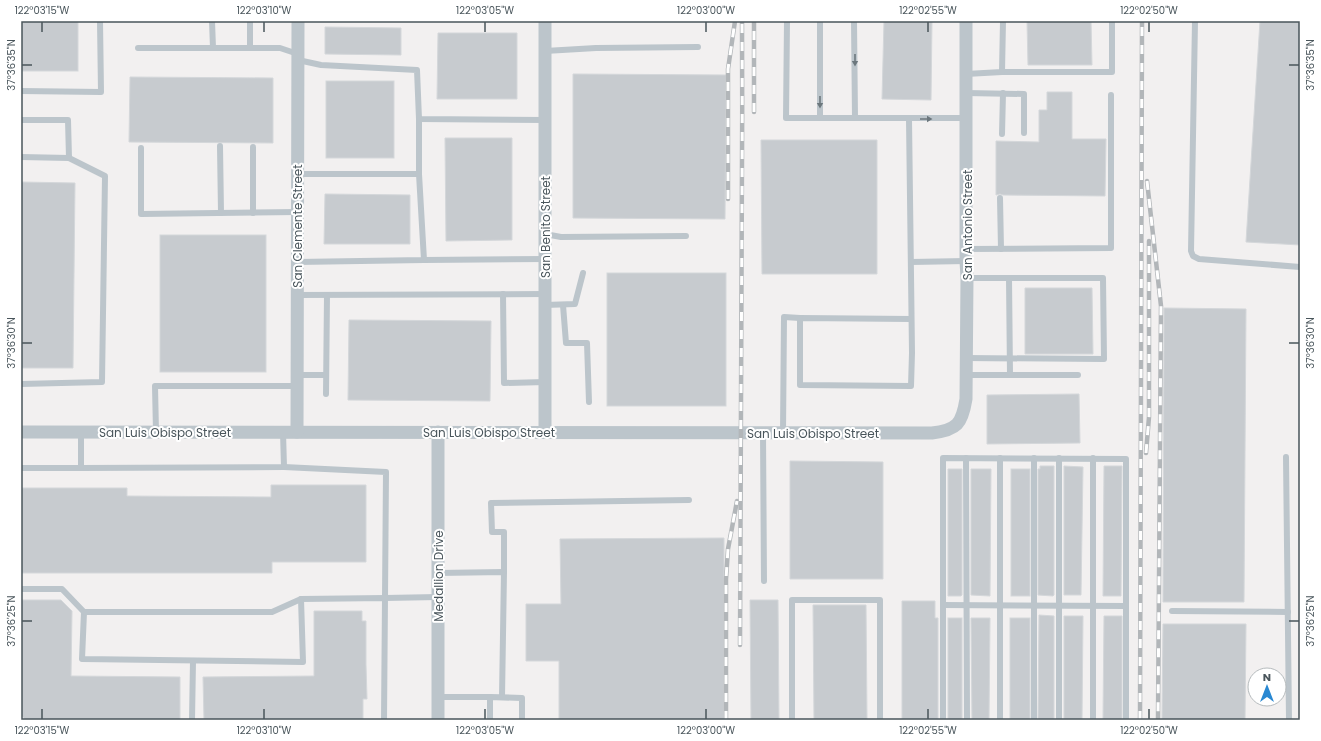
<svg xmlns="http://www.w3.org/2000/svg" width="1321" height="741" font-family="Poppins,sans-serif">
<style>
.building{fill:#c7cbcf;stroke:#d4d7da}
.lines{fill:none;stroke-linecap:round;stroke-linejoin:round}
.service{stroke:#bcc5cb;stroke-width:6}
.minor{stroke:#bcc5cb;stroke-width:13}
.rail-casing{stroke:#b2b6b9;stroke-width:4.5}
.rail{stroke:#fff;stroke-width:3;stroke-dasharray:9;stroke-linecap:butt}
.oneway{fill:#6c777d}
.ticks{fill:none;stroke:#49555b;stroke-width:1.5}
.labels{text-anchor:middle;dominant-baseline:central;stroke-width:4;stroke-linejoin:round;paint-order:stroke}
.street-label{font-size:12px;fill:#49555b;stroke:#fff}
.neatline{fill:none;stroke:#49555b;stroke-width:1.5}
.ticks-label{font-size:10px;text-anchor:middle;fill:#49555b}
</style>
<rect width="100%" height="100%" fill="#f2f0f0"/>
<g class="building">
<rect x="21" y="21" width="57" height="50"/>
<polygon points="884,21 932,21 931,100 882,99"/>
<polygon points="1027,21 1091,21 1092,65 1028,65"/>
<polygon points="1260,21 1300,21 1300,245 1246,242"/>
<polygon points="325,27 401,28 401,55 325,54"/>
<polygon points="438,33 517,33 517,99 437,99"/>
<polygon points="573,74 726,75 725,219 573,218"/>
<polygon points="130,77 273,78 273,143 129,142"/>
<rect x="326" y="81" width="68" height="77"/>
<polygon points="1047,92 1072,92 1072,139 1106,139 1105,196 1003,195 1000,194 996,195 996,141 1039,142 1039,110 1047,110"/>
<polygon points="445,138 512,138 512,240 446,241"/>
<polygon points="761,140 877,140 877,274 762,274"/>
<polygon points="21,182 75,183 73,368 21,368"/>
<polygon points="325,194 410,195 410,244 324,244"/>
<rect x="160" y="235" width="106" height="137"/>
<rect x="607" y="273" width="119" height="133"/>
<polygon points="1025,288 1092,288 1093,354 1025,354"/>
<polygon points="1164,308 1246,309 1244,602 1163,602"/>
<polygon points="349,320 491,321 490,401 348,400"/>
<polygon points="1079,394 1080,443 987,444 987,395"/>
<polygon points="790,461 883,462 883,579 790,579"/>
<polygon points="1040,466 1054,466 1054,595 1053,596 1038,595 1038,469 1040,469"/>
<polygon points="1064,466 1083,467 1081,595 1064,595"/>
<polygon points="1104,466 1122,466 1121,596 1103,596"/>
<polygon points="948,469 962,469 962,595 961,596 948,596"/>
<polygon points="971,469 991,469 990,596 971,595"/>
<rect x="1011" y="469" width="19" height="127"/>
<polygon points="271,485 366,485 366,562 272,562 272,573 21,573 21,488 127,488 127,496 271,497"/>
<polygon points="724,538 724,720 559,720 559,661 526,661 526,604 561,604 560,539"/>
<polygon points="21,600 61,600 72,611 71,676 180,677 180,720 26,720 21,715"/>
<polygon points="750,600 778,600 779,720 751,720"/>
<polygon points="902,601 935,601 935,618 938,618 938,720 902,720"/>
<polygon points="813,605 866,605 867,720 814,720"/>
<polygon points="314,611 362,611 362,621 366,621 366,665 367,699 363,699 363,720 204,720 203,677 314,676"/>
<polygon points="1039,615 1054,616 1054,720 1038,720"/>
<polygon points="1064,616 1083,616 1082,720 1064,720"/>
<polygon points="1104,616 1122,616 1122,720 1103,720"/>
<rect x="948" y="618" width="14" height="102"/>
<polygon points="971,618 990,618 989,720 972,720"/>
<rect x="1010" y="618" width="20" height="102"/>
<polygon points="1163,624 1246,624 1245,720 1162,720"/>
</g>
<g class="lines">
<g class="service">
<polyline points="212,21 213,48"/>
<polyline points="250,21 250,48"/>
<polyline points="787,21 786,118 820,118"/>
<polyline points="820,21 820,118 855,118"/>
<polyline points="854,21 855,118 966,118"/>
<polyline points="1195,21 1191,251 1193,256 1199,259 1300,267"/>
<polyline points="138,48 280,48 298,54"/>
<polyline points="545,51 596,48 698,47"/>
<polyline points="298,60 321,65 417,70 419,119 545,120"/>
<polyline points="1002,72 1112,72 1112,21"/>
<polyline points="966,74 1002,72 1003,21"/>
<polyline points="21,91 101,92 100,21"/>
<polyline points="966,93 1024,94 1024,133"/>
<polyline points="909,119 912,353 911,386 800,385 800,318 911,319"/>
<polyline points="21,120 68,120 69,158"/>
<polyline points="1002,134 1003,93"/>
<polyline points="220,146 221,213"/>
<polyline points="253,147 253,213"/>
<polyline points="141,148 141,214 297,212"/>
<polyline points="21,157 69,158 105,176 102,382 21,384"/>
<polyline points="297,174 419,174 419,119"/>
<polyline points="1000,198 1001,249"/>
<polyline points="545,234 561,237 686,236"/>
<polyline points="966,249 1111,248 1111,95"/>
<polyline points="424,260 545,259"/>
<polyline points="297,262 424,260 419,174"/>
<polyline points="911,262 966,261"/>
<polyline points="1009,278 1010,375"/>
<polyline points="503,294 504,383 545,382"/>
<polyline points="297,295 545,294"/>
<polyline points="545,305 575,304 583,273"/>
<polyline points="563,305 566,343 587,343 589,402"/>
<polyline points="966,358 1104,359 1103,278 967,278"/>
<polyline points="297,375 326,375"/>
<polyline points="966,375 1078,375"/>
<polyline points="326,394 327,295"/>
<polyline points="81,432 81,468 284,467 283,432"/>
<polyline points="156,432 155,386 297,386"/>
<polyline points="763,433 764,581"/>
<polyline points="783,433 784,317 800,318"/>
<polyline points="1286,457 1289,720"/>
<polyline points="966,458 967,720"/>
<polyline points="1000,458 1000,720"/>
<polyline points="1034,458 1034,720"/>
<polyline points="284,467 386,472 385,598 438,597"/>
<polyline points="21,468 81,468"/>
<polyline points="504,572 504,532 492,532 491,503 689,500"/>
<polyline points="438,573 504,572 502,697"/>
<polyline points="21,589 62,589 84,612 82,659 303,662 301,599 385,598 384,720"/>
<polyline points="943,605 1126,606"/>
<polyline points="1172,611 1288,612"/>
<polyline points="84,612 272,612 301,599"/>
<polyline points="437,697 490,697"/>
<polyline points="192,720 193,661"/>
<polyline points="490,720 490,697 522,698 522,720"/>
<polyline points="792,720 792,600 880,600 880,720"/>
<polyline points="943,720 943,458 1126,459 1126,720"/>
<polyline points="1059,720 1059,458"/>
<polyline points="1093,720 1093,458"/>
</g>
<g class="minor">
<path d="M21 432 932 433C957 430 962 424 966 399L967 278 966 261V21"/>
<polyline points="297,432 298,21"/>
<polyline points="545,432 545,21"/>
<polyline points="438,720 438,432"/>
</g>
<defs>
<g id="rail">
<polyline points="754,112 754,21"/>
<polyline points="1147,181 1161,306 1158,720"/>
<polyline points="728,199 728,69 735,21"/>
<polyline points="1146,453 1149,417 1149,241"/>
<path d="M740 645C740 437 743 229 742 21"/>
<polyline points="726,720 726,579 728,549 737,501"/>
<polyline points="1140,720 1142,21"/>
</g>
</defs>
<use href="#rail" class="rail-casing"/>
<use href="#rail" class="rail"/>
</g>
<defs><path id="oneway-solid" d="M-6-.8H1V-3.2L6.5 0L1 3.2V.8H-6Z"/></defs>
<g class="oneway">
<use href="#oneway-solid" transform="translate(855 60) rotate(90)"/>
<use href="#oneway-solid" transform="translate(820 102) rotate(90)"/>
<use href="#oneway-solid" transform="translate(926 119)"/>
</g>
<path class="ticks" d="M42 22V32M264 22V32M485 22V32M706 22V32M928 22V32M1149 22V32M22 65H32M1289 65H1299M22 343H32M1289 343H1299M22 621H32M1289 621H1299M42 709V719M264 709V719M485 709V719M706 709V719M928 709V719M1149 709V719"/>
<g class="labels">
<g class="street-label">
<text transform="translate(967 225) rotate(-90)">San Antonio Street</text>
<text transform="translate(297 226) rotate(-90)">San Clemente Street</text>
<text transform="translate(545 227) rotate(-90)">San Benito Street</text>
<text x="165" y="432">San Luis Obispo Street</text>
<text x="489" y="432">San Luis Obispo Street</text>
<text x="813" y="433">San Luis Obispo Street</text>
<text transform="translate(438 576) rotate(-90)">Medallion Drive</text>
</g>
</g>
<rect width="1321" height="741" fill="none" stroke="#ffffff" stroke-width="44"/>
<g transform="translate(1267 687)"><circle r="19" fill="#ffffff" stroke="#b6bbbd"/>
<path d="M0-3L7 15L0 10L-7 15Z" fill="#2988d2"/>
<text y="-6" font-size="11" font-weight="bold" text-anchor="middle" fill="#49555b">N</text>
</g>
<rect x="22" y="22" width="1277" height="697" class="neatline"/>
<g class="ticks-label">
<text x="42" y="14">122°03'15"W</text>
<text x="264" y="14">122°03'10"W</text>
<text x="485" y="14">122°03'05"W</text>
<text x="706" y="14">122°03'00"W</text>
<text x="928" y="14">122°02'55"W</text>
<text x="1149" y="14">122°02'50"W</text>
<text transform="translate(11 65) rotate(-90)" y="4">37°36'35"N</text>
<text transform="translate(1310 65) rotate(-90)" y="4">37°36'35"N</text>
<text transform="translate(11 343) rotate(-90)" y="4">37°36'30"N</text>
<text transform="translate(1310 343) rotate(-90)" y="4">37°36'30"N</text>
<text transform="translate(11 621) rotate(-90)" y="4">37°36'25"N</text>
<text transform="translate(1310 621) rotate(-90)" y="4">37°36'25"N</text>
<text x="42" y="734">122°03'15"W</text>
<text x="264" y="734">122°03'10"W</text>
<text x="485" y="734">122°03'05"W</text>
<text x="706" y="734">122°03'00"W</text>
<text x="928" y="734">122°02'55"W</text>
<text x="1149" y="734">122°02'50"W</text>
</g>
</svg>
